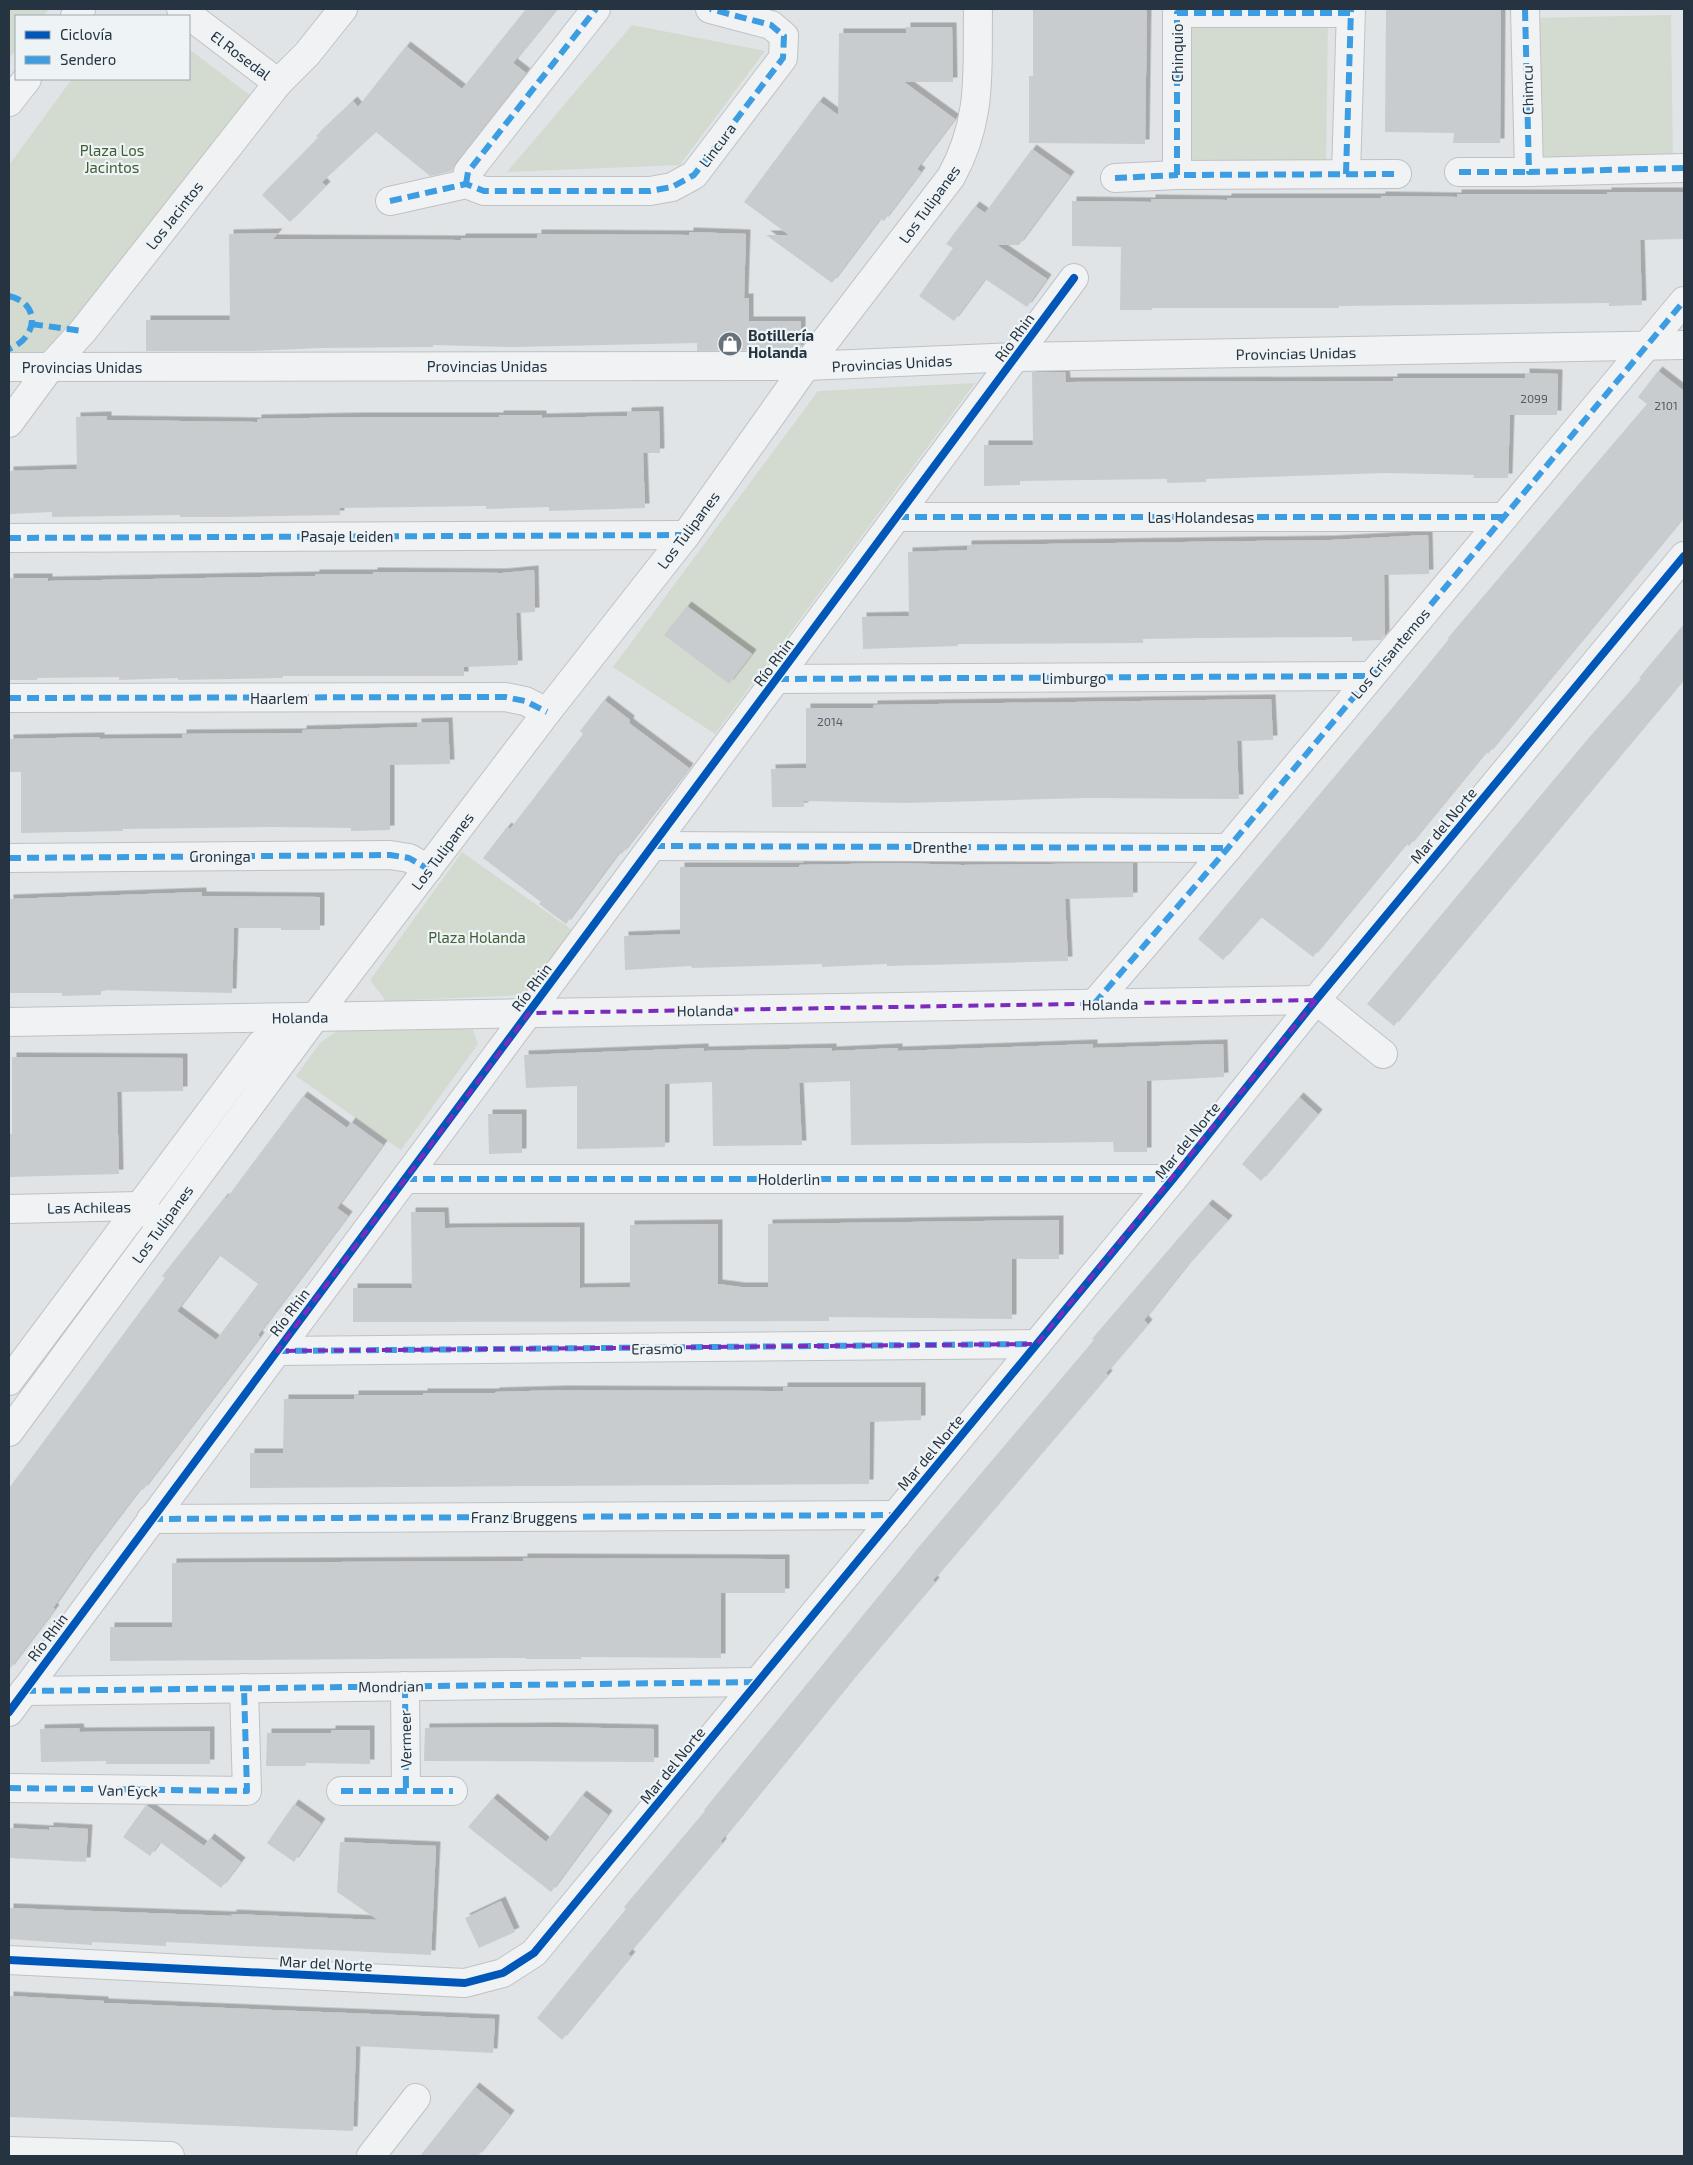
<svg xmlns="http://www.w3.org/2000/svg" width="1693" height="2165" font-family="'Exo 2',sans-serif">
<style>
.green{fill:#d3dbd0}
.building{fill:#c9ccce;fill-rule:evenodd;filter:url(#shadow)}
.lines{fill:none;stroke-linecap:round;stroke-linejoin:round}
.minor-casing{stroke:#bfc2c4;stroke-width:30}
.tertiary-casing{stroke:#bfc2c4;stroke-width:30}
.minor{stroke:#f0f2f3;stroke-width:28}
.tertiary{stroke:#f0f2f3;stroke-width:28}
.quiet{stroke:#3c9de3;stroke-width:6;stroke-dasharray:12 6;stroke-linecap:butt}
.cycleway-casing{stroke:#eef3f6;stroke-width:11}
.cycleway{stroke:#0057b8;stroke-width:8}
.marked{fill:none;stroke:#7b2cbf;stroke-width:4;stroke-dasharray:10 6;stroke-linejoin:round}
.labels{text-anchor:middle;dominant-baseline:central;stroke-width:4.5;stroke-linejoin:round;paint-order:stroke}
.number-label{font-size:12px;fill:#505b65}
.street-label{font-size:15px;fill:#263441;stroke:#eef3f6}
.park-label{font-size:15px;fill:#415e32;stroke:#eef3f6}
.poi-label{font-size:15px;font-weight:bold;fill:#263441;stroke:#eef3f6;text-anchor:start}
</style>
<defs>
<filter id="shadow"><feDropShadow dx="4.5" dy="-4.5" stdDeviation="0" flood-color="#0004"/></filter>
</defs>
<rect width="100%" height="100%" fill="#e1e4e6"/>
<g class="green">
<polygon points="9,9 49,9 43,16 16,16 16,50 9,59"/>
<polygon points="1671,15 1673,160 1534,163 1532,18"/>
<polygon points="1189,21 1328,22 1326,168 1187,166"/>
<polygon points="632,25 765,51 680,165 507,172"/>
<polygon points="189,49 251,96 51,361 9,362 9,165 72,79 189,79"/>
<polygon points="975,383 715,734 613,667 818,391"/>
<polygon points="462,852 572,930 525,995 386,1001 370,980"/>
<polygon points="472,1027 478,1044 401,1150 296,1076 320,1043 338,1030"/>
</g>
<g class="building">
<polygon points="526,9 557,9 513,63 526,73 456,162 452,171 430,176 376,132 322,182 326,186 290,222 262,195 318,138 316,136 353,101 358,107 406,46 462,89"/>
<polygon points="1033,9 1147,9 1145,144 1029,143 1029,76 1033,76"/>
<polygon points="1386,9 1501,10 1500,143 1453,143 1454,133 1385,132"/>
<polygon points="906,27 952,27 953,82 904,82 955,119 917,169 921,172 884,221 880,219 832,283 766,235 789,235 744,202 819,101 838,115 839,33 906,33"/>
<polygon points="1032,149 1070,176 1019,245 997,245 1047,279 1027,307 985,279 954,321 919,296 953,248 946,244 975,206 985,213"/>
<polygon points="1607,192 1684,192 1684,239 1640,240 1642,305 1609,306 1609,303 1520,304 1339,306 1339,308 1152,308 1152,310 1120,310 1121,247 1072,246 1072,201 1151,202 1151,199 1227,200 1227,198 1381,198 1381,196 1457,197 1457,194 1607,194"/>
<polygon points="689,232 746,234 744,298 749,298 749,321 801,321 801,347 798,350 697,351 697,343 513,347 433,345 433,347 320,348 254,351 146,351 146,320 230,320 229,234 278,233 273,239 461,240 461,238 537,238 537,234 689,235"/>
<polygon points="1658,371 1684,391 1684,517 1488,754 1486,752 1409,846 1406,844 1313,957 1261,917 1223,960 1198,939 1409,688 1449,639 1447,639 1647,404 1638,397"/>
<polygon points="1032,372 1065,372 1066,382 1393,381 1393,378 1525,378 1525,373 1558,374 1557,415 1510,415 1508,478 1473,478 1474,475 1386,473 1206,479 1206,482 1167,483 1167,479 1087,480 1020,481 1020,485 984,486 984,445 1033,445"/>
<polygon points="659,411 660,453 643,453 645,508 549,511 549,507 486,509 486,506 340,508 340,515 225,517 180,517 180,515 52,517 52,512 9,514 9,471 77,469 76,417 107,416 107,420 257,422 257,419 360,417 499,417 499,415 542,415 542,418 627,416 627,412"/>
<polygon points="1428,535 1429,574 1384,575 1385,635 1381,640 1352,641 1352,637 1204,638 1143,639 1143,643 958,644 958,646 863,649 862,617 909,616 908,552 967,550 967,545 1331,540"/>
<polygon points="534,570 535,612 516,613 518,665 464,667 464,676 283,676 283,678 178,680 178,678 119,680 119,677 37,678 37,680 9,680 9,578 48,578 48,581 315,576 315,574 373,574 373,572 502,573"/>
<polygon points="687,606 752,654 729,684 664,635"/>
<polygon points="1684,624 1684,679 1394,1026 1367,1004 1587,740 1641,679 1639,678"/>
<polygon points="1271,699 1273,740 1237,741 1239,799 1086,798 906,803 804,801 804,807 772,807 771,769 806,768 806,708 873,708 873,705"/>
<polygon points="604,700 630,720 629,723 689,768 621,855 621,850 566,924 539,904 541,902 483,858 507,827 510,829 583,734 580,731"/>
<polygon points="448,722 450,764 390,765 390,830 351,831 351,828 274,827 123,829 123,831 21,833 21,772 9,772 9,739 100,737 100,739 182,738 182,734 302,733 302,730 417,727 417,723"/>
<polygon points="898,863 962,865 1133,863 1133,897 1065,899 1068,961 887,966 887,964 822,967 822,964 692,968 691,966 625,970 624,936 680,934 680,867 799,867 799,865"/>
<polygon points="202,892 202,896 320,897 320,930 281,930 281,928 234,928 232,993 101,990 101,995 62,996 62,993 9,993 9,899"/>
<polygon points="1093,1044 1093,1048 1223,1044 1224,1077 1147,1081 1147,1152 1114,1152 1113,1142 851,1145 850,1081 799,1083 802,1145 713,1146 712,1082 665,1084 665,1147 577,1149 577,1086 526,1088 524,1055 704,1048 704,1051 832,1048 832,1051 898,1048 898,1051"/>
<polygon points="12,1057 183,1058 183,1091 117,1092 119,1174 9,1177 9,1134 12,1134"/>
<path d="M303 1096 347 1128 351 1122 383 1145 337 1208 348 1216 258 1335 260 1337 143 1490 141 1488 88 1558 53 1608 55 1609 9 1670V1488L165 1278 162 1276 224 1198 226 1199ZM219 1255 258 1284 216 1340 177 1311Z"/>
<polygon points="1299,1097 1318,1114 1261,1181 1242,1164"/>
<polygon points="488,1114 522,1114 522,1153 489,1154"/>
<polygon points="1208,1204 1228,1220 1186,1267 1144,1320 1148,1324 1106,1373 1108,1375 933,1580 935,1582 851,1681 721,1841 722,1843 628,1954 631,1956 562,2040 537,2018 626,1909 624,1907 705,1811 704,1810 918,1548 1094,1340 1092,1339"/>
<polygon points="411,1212 444,1212 445,1228 580,1227 580,1288 630,1287 630,1225 718,1224 718,1284 741,1287 768,1287 768,1224 1059,1220 1059,1259 1012,1259 1012,1319 829,1317 829,1321 353,1322 353,1288 412,1288"/>
<polygon points="783,1387 921,1387 921,1420 870,1422 869,1484 250,1488 250,1453 283,1453 284,1399 354,1399 354,1395 423,1395 423,1393 495,1393 495,1392 564,1390 783,1391"/>
<polygon points="523,1558 785,1559 785,1593 721,1593 721,1658 581,1657 581,1659 526,1659 526,1658 110,1661 110,1627 172,1627 172,1563 523,1561"/>
<polygon points="551,1727 654,1729 654,1762 424,1761 425,1728"/>
<polygon points="79,1728 80,1732 210,1731 210,1764 106,1764 106,1761 41,1762 40,1729"/>
<polygon points="331,1730 370,1730 370,1764 306,1763 305,1766 266,1766 267,1733 331,1733"/>
<polygon points="582,1795 608,1815 551,1892 468,1827 493,1798 546,1842"/>
<polygon points="294,1804 321,1823 294,1862 267,1843"/>
<polygon points="146,1805 204,1846 210,1838 241,1862 221,1888 160,1842 150,1856 123,1837"/>
<polygon points="49,1827 88,1829 86,1862 9,1858 9,1828 49,1830"/>
<polygon points="340,1842 436,1846 431,1955 166,1942 166,1946 92,1942 92,1945 9,1939 9,1908 233,1916 231,1914 378,1920 337,1892"/>
<polygon points="501,1901 515,1932 479,1948 465,1918"/>
<polygon points="9,1996 104,2001 104,2003 495,2019 493,2053 356,2046 353,2131 9,2117"/>
<polygon points="475,2087 510,2115 478,2156 420,2156"/>
</g>
<g class="lines">
<defs>
<g id="minor">
<polyline points="181,9 278,83"/>
<polyline points="1525,9 1529,172 1684,168"/>
<polyline points="1350,13 1177,13 1177,175 1397,174"/>
<polyline points="1459,172 1529,172"/>
<polyline points="1346,174 1351,9"/>
<polyline points="1115,178 1177,175"/>
<polyline points="466,184 468,172 596,9"/>
<polyline points="390,201 466,184 484,191 650,191 672,187 694,175 783,58 784,36 771,25 710,9"/>
<polyline points="9,367 806,366 1016,357 1684,345"/>
<polyline points="9,423 51,366 83,331 278,83 307,54 343,9"/>
<polyline points="897,517 1504,517"/>
<polyline points="9,538 686,535"/>
<polyline points="777,679 1371,676"/>
<polyline points="9,698 505,697 525,701 547,712"/>
<polyline points="653,846 1228,848"/>
<polyline points="9,858 390,855 409,858 428,869"/>
<polyline points="1094,1004 1228,848 1684,301"/>
<polyline points="9,1022 1316,1000 1383,1054"/>
<polyline points="405,1179 1173,1179"/>
<polyline points="9,1209 139,1206 149,1214"/>
<polyline points="277,1351 1037,1344"/>
<polyline points="9,1381 261,1044 285,1029 305,1021"/>
<path d="M9 1432 315 1017 547 712 686 535 806 366 951 177C983 119 977 72 978 9"/>
<polyline points="151,1519 896,1515"/>
<polyline points="405,1686 406,1791"/>
<polyline points="24,1691 758,1682"/>
<polyline points="9,1712 1074,278"/>
<polyline points="9,1788 247,1791 244,1688"/>
<polyline points="341,1791 453,1791"/>
<polyline points="9,1960 465,1983 503,1973 534,1953 1173,1179 1316,1000 1684,556"/>
<polyline points="9,2151 170,2156"/>
<polyline points="371,2156 416,2098"/>
</g>
<g id="tertiary">
<polyline points="75,16 81,9"/>
<polyline points="9,102 27,79"/>
</g>
</defs>
<use href="#minor" class="minor-casing"/>
<use href="#tertiary" class="tertiary-casing"/>
<use href="#minor" class="minor"/>
<use href="#tertiary" class="tertiary"/>
<g class="quiet">
<polyline points="1525,9 1529,172 1684,168"/>
<polyline points="1350,13 1177,13 1177,175 1397,174"/>
<polyline points="1459,172 1529,172"/>
<polyline points="1346,174 1351,9"/>
<polyline points="1115,178 1177,175"/>
<polyline points="466,184 468,172 596,9"/>
<polyline points="390,201 466,184 484,191 650,191 672,187 694,175 783,58 784,36 771,25 710,9"/>
<path d="M9 296C41 303 38 338 9 349"/>
<polyline points="31,324 83,331"/>
<polyline points="897,517 1504,517"/>
<polyline points="9,538 686,535"/>
<polyline points="777,679 1371,676"/>
<polyline points="9,698 505,697 525,701 547,712"/>
<polyline points="653,846 1228,848"/>
<polyline points="9,858 390,855 409,858 428,869"/>
<polyline points="1094,1004 1228,848 1684,301"/>
<polyline points="405,1179 1173,1179"/>
<polyline points="277,1351 1037,1344"/>
<polyline points="151,1519 896,1515"/>
<polyline points="405,1686 406,1791"/>
<polyline points="24,1691 758,1682"/>
<polyline points="9,1788 247,1791 244,1688"/>
<polyline points="341,1791 453,1791"/>
</g>
<defs>
<g id="cycleway">
<polyline points="9,1712 1074,278"/>
<polyline points="9,1960 465,1983 503,1973 534,1953 1173,1179 1316,1000 1684,556"/>
</g>
</defs>
<use href="#cycleway" class="cycleway-casing"/>
<use href="#cycleway" class="cycleway"/>
</g>
<path class="marked" d="M1316 1000 1037 1344 277 1351 529 1013Z"/>
<defs>
<symbol id="shop-disc" viewBox="-11 -11 22 22"><circle r="9.5" fill="#67727b" stroke="#eef3f6"/><path d="M-5-2.5h2.3a2.7 3.5 0 0 1 5.4 0H5L5.5 6h-11ZM-1.5-2.5h3a1.5 2.3 0 0 0-3 0Z" fill="#fff"/></symbol>
</defs>
<g fill-rule="evenodd">
<use href="#shop-disc" x="716" y="330" width="28" height="28"/>
</g>
<g class="labels">
<g class="number-label">
<text x="1534" y="398">2099</text>
<text x="1666" y="405">2101</text>
<text x="830" y="721">2014</text>
</g>
<g class="street-label">
<text transform="translate(1177 53) rotate(-90)">Chinquio</text>
<text transform="translate(241 55) rotate(37)">El Rosedal</text>
<text transform="translate(1527 90) rotate(-91)">Chimcu</text>
<text transform="translate(717 145) rotate(-53)">Lincura</text>
<text transform="translate(929 204) rotate(-54)">Los Tulipanes</text>
<text transform="translate(174 215) rotate(-52)">Los Jacintos</text>
<text transform="translate(1014 337) rotate(-54)">Río Rhin</text>
<text transform="translate(1296 353) rotate(-1)">Provincias Unidas</text>
<text transform="translate(892 363) rotate(-3)">Provincias Unidas</text>
<text x="487" y="366">Provincias Unidas</text>
<text x="82" y="367">Provincias Unidas</text>
<text x="1201" y="517">Las Holandesas</text>
<text transform="translate(688 530) rotate(-53)">Los Tulipanes</text>
<text x="347" y="536">Pasaje Leiden</text>
<text transform="translate(1390 653) rotate(-50)">Los Crisantemos</text>
<text transform="translate(773 662) rotate(-53)">Río Rhin</text>
<text x="1074" y="678">Limburgo</text>
<text x="279" y="698">Haarlem</text>
<text transform="translate(1443 825) rotate(-50)">Mar del Norte</text>
<text x="940" y="847">Drenthe</text>
<text transform="translate(442 851) rotate(-53)">Los Tulipanes</text>
<text x="220" y="856">Groninga</text>
<text transform="translate(531 987) rotate(-53)">Río Rhin</text>
<text transform="translate(1110 1004) rotate(-1)">Holanda</text>
<text transform="translate(705 1010) rotate(-1)">Holanda</text>
<text transform="translate(300 1017) rotate(-1)">Holanda</text>
<text transform="translate(1187 1140) rotate(-51)">Mar del Norte</text>
<text x="789" y="1179">Holderlin</text>
<text transform="translate(89 1207) rotate(-1)">Las Achileas</text>
<text transform="translate(162 1224) rotate(-54)">Los Tulipanes</text>
<text transform="translate(289 1312) rotate(-53)">Río Rhin</text>
<text transform="translate(657 1348) rotate(-1)">Erasmo</text>
<text transform="translate(930 1452) rotate(-50)">Mar del Norte</text>
<text x="524" y="1517">Franz Bruggens</text>
<text transform="translate(47 1637) rotate(-53)">Río Rhin</text>
<text transform="translate(391 1686) rotate(-1)">Mondrian</text>
<text transform="translate(405 1739) rotate(-91)">Vermeer</text>
<text transform="translate(672 1765) rotate(-51)">Mar del Norte</text>
<text transform="translate(128 1790) rotate(1)">Van Eyck</text>
<text transform="translate(326 1963) rotate(3)">Mar del Norte</text>
</g>
<g class="park-label">
<text x="112" y="150">Plaza Los<tspan x="112" dy="17">Jacintos</tspan></text>
<text x="477" y="937">Plaza Holanda</text>
</g>
<g class="poi-label">
<text x="748" y="335">Botillería<tspan x="748" dy="17">Holanda</tspan></text>
</g>
</g>
<rect width="1693" height="2165" fill="none" stroke="#263441" stroke-width="20"/>
<rect x="15" y="15" width="175" height="65" fill="#eef3f6" stroke="#9ea7ae"/>
<rect x="25" y="31" width="25" height="8" fill="#0057b8" stroke="#9ea7ae"/>
<text x="60" y="40" font-size="15" fill="#263441">Ciclovía</text>
<rect x="25" y="56" width="25" height="8" fill="#3c9de3" stroke="#9ea7ae"/>
<text x="60" y="65" font-size="15" fill="#263441">Sendero</text>
</svg>
